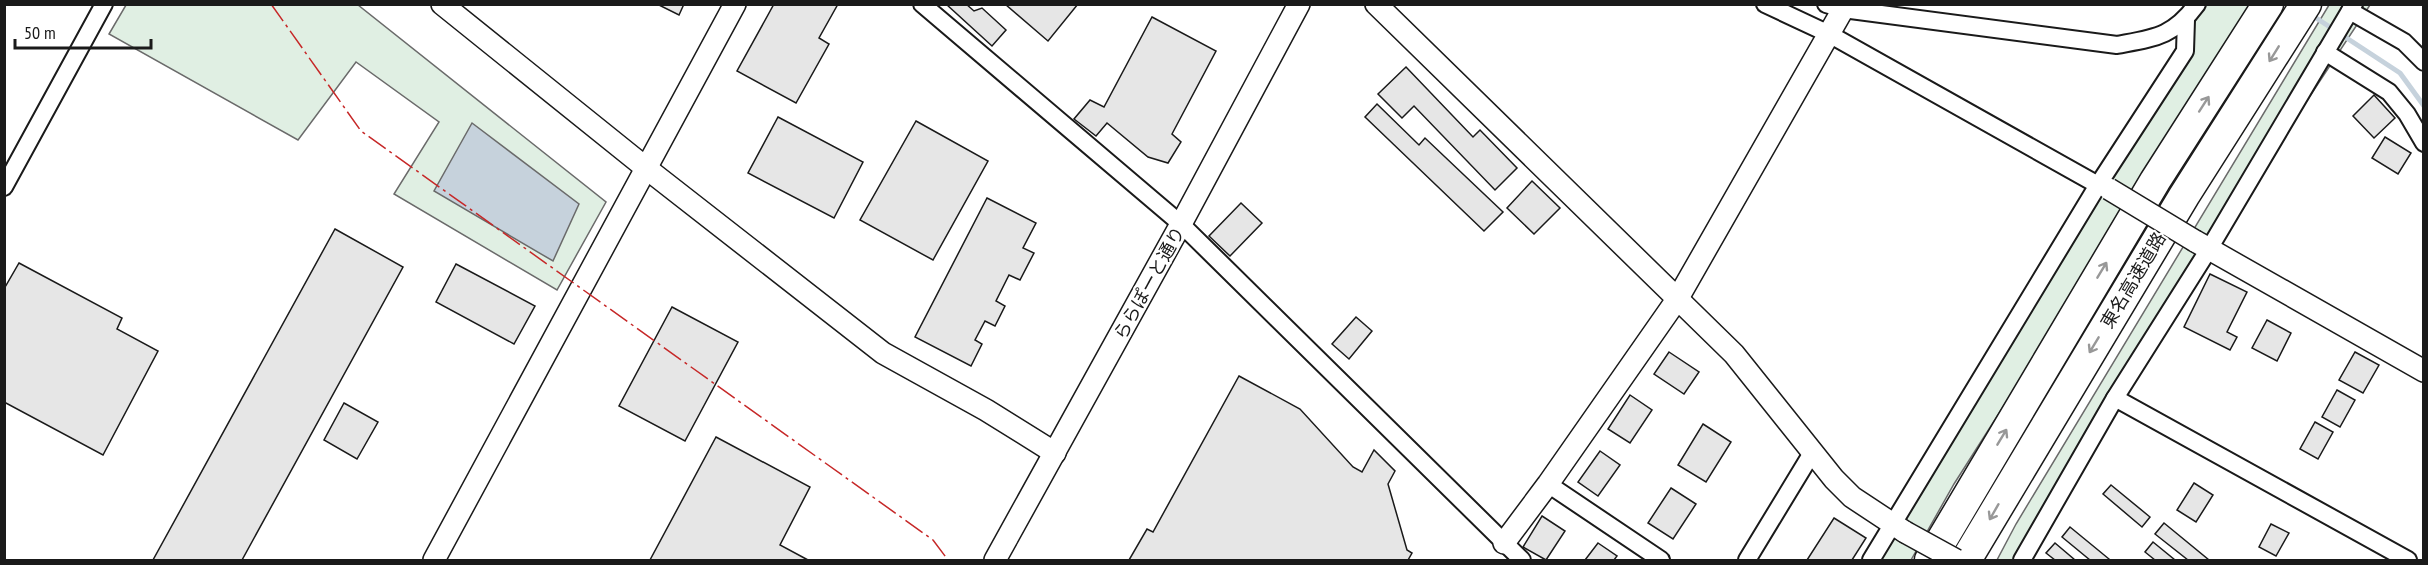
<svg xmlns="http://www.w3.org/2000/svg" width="2428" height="565" font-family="'PT Sans Narrow','Noto Sans JP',sans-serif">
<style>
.green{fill:#e0efe3;stroke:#6a6a6a;stroke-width:1.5}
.water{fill:#c6d2dc;stroke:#6a6a6a;stroke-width:1.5}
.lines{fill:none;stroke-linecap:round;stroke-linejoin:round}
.stream{stroke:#c6d2dc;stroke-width:5}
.building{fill:#e6e6e6;stroke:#1a1a1a;stroke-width:1.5}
.minor-casing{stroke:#1a1a1a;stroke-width:20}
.tertiary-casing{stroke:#1a1a1a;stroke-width:24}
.motorway-casing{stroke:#1a1a1a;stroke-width:33}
.minor{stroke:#fff;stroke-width:16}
.tertiary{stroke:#fff;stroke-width:21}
.motorway{stroke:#fff;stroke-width:30}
.tertiary-bridge-casing{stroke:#1a1a1a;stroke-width:24;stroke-linecap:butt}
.tertiary-bridge{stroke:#fff;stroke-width:21}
.power{stroke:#c62828;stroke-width:1.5;stroke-dasharray:21 4.5 3 4.5;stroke-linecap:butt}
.oneway{stroke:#989898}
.labels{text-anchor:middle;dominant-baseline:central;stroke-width:4.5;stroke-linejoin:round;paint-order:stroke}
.street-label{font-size:18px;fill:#1a1a1a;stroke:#fff}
</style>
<rect width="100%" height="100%" fill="#fff"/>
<g class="green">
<polygon points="126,5 358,5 606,202 557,290 394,194 439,122 356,62 298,140 109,34"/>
<polygon points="2196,5 2259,5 1954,484 1911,560 1872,560 1913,489 2122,163 2185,51"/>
<polygon points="2329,5 2370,5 2209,249 2022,560 1997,560 2016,524"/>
</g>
<polygon class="water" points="472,123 579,204 553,261 434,191"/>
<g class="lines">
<polyline class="stream" points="2310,14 2400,73 2424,106"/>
</g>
<g class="building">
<polygon points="657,4 684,4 679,15"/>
<polygon points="774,4 838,4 819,38 829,44 796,103 737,71"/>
<polygon points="946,4 966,4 974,11 982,8 1006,30 992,46"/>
<polygon points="1005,4 1078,4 1048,41"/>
<polygon points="1152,17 1216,51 1172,134 1181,142 1168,163 1148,157 1107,123 1096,136 1074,119 1090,100 1104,107"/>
<polygon points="1406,67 1473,137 1480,130 1517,168 1495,190 1414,106 1402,118 1378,94"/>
<polygon points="2374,95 2395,118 2374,138 2353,116"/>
<polygon points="1377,104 1419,145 1425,138 1503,212 1484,231 1365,117"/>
<polygon points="778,117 863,162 834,218 748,173"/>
<polygon points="916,121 988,161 933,260 860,220"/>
<polygon points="2385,137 2411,153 2398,174 2372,158"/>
<polygon points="1532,181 1560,208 1534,234 1507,208"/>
<polygon points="987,198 1036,223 1023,248 1034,253 1020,280 1009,275 996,301 1005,306 995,326 985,321 975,340 982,344 971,366 915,337"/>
<polygon points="1241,203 1262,223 1230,256 1209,236"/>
<polygon points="335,229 403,267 242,560 153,560"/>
<polygon points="19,263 122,318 117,329 158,351 103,455 4,402 4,289"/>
<polygon points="456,264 535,306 514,344 436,302"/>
<polygon points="2210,274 2247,292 2227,332 2237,337 2230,350 2184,327"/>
<polygon points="672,307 738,342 685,441 619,406"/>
<polygon points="1356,317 1372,331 1349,359 1332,344"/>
<polygon points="2267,320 2291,333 2277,361 2252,348"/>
<polygon points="1669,352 1699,372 1684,394 1654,374"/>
<polygon points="2355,352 2379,365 2363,393 2339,380"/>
<polygon points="1239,376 1300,409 1353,467 1362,472 1374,450 1395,471 1388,484 1407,550 1412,553 1408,560 1129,560 1147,529 1153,532"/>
<polygon points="2337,390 2355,400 2340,427 2322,417"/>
<polygon points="1630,395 1652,410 1630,443 1608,429"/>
<polygon points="344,403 378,422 357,459 324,440"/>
<polygon points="2315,422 2333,432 2318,459 2300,449"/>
<polygon points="1703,424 1731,442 1706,482 1678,465"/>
<polygon points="716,437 810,487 780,545 808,560 650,560"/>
<polygon points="1600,451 1620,465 1598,496 1578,482"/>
<polygon points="2194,483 2213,495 2196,522 2177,510"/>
<polygon points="2111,485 2150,517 2142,527 2103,494"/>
<polygon points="1671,488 1696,504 1673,539 1648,523"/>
<polygon points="1542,516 1565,531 1546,560 1523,547"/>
<polygon points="1834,518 1866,538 1852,560 1807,560"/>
<polygon points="2164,523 2209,560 2188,560 2155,534"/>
<polygon points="2271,524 2289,533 2276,556 2259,547"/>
<polygon points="2070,527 2109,559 2107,560 2090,560 2062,537"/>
<polygon points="2153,542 2175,560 2155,560 2145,552"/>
<polygon points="1598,543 1617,556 1614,560 1585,560"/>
<polygon points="2055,543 2075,560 2055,560 2046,553"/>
</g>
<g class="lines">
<defs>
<g id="minor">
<polyline points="922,4 1181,224 1522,560"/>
<polyline points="1765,4 1829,34 2098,185 2108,188"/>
<path d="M1826 4 1843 9 2117 45C2154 38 2173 37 2197 4"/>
<polyline points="2350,11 2404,42 2424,62"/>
<polyline points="2325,52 2389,92 2407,114 2424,143"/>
<polyline points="4,187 104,4"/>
<polyline points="2115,398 2408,560"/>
<polyline points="1548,484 1661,560"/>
<polyline points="1747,560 1812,453"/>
<polyline points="1871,560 2098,185 2185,51 2186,20"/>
<polyline points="2022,560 2115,398 2209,249 2354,4"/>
</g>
<g id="tertiary">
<polyline points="442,4 646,168 883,353 986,410 1055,453"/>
<polyline points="1376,4 1734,354 1834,479 1852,497 1905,532"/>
<polyline points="2195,241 2424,371"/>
<polyline points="1504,543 1548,484 1678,298 1846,4"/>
<polyline points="434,560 735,4"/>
<polyline points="995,560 1181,224 1299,4"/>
</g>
<g id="motorway">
<polyline points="1930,560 2155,181 2268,4"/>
<polyline points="1966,560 2184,196 2306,4"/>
</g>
</defs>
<use href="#minor" class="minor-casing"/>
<use href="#tertiary" class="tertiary-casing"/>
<use href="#motorway" class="motorway-casing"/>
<use href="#minor" class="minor"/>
<use href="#tertiary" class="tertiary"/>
<use href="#motorway" class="motorway"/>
<defs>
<g id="tertiary-bridge">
<polyline points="2109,189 2195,241"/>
<polyline points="1905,532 1956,560"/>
</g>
</defs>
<use href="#tertiary-bridge" class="tertiary-bridge-casing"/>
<use href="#tertiary-bridge" class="tertiary-bridge"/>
<polyline class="power" points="271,4 361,131 933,540 948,560"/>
</g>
<defs><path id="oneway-shaft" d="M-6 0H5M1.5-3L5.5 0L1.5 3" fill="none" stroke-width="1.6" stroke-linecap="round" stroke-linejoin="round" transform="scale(1.5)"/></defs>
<g class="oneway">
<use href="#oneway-shaft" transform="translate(2274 54) rotate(122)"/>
<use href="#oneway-shaft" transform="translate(2204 104) rotate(-57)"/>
<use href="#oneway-shaft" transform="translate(2102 270) rotate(-59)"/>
<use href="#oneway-shaft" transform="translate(2094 345) rotate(121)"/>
<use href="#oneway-shaft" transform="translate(2002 437) rotate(-59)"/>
<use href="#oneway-shaft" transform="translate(1994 512) rotate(120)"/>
</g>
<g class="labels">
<g class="street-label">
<text transform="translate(2133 280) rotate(-59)">東名高速道路</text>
<text transform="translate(1149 283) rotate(-61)">ららぽーと通り</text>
</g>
</g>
<rect width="2428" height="565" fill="none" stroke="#1a1a1a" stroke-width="12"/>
<path d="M15 39v9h136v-9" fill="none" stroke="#1a1a1a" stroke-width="3"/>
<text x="24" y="39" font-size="18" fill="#1a1a1a" stroke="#ffffff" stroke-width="4.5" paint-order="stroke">50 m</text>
</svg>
